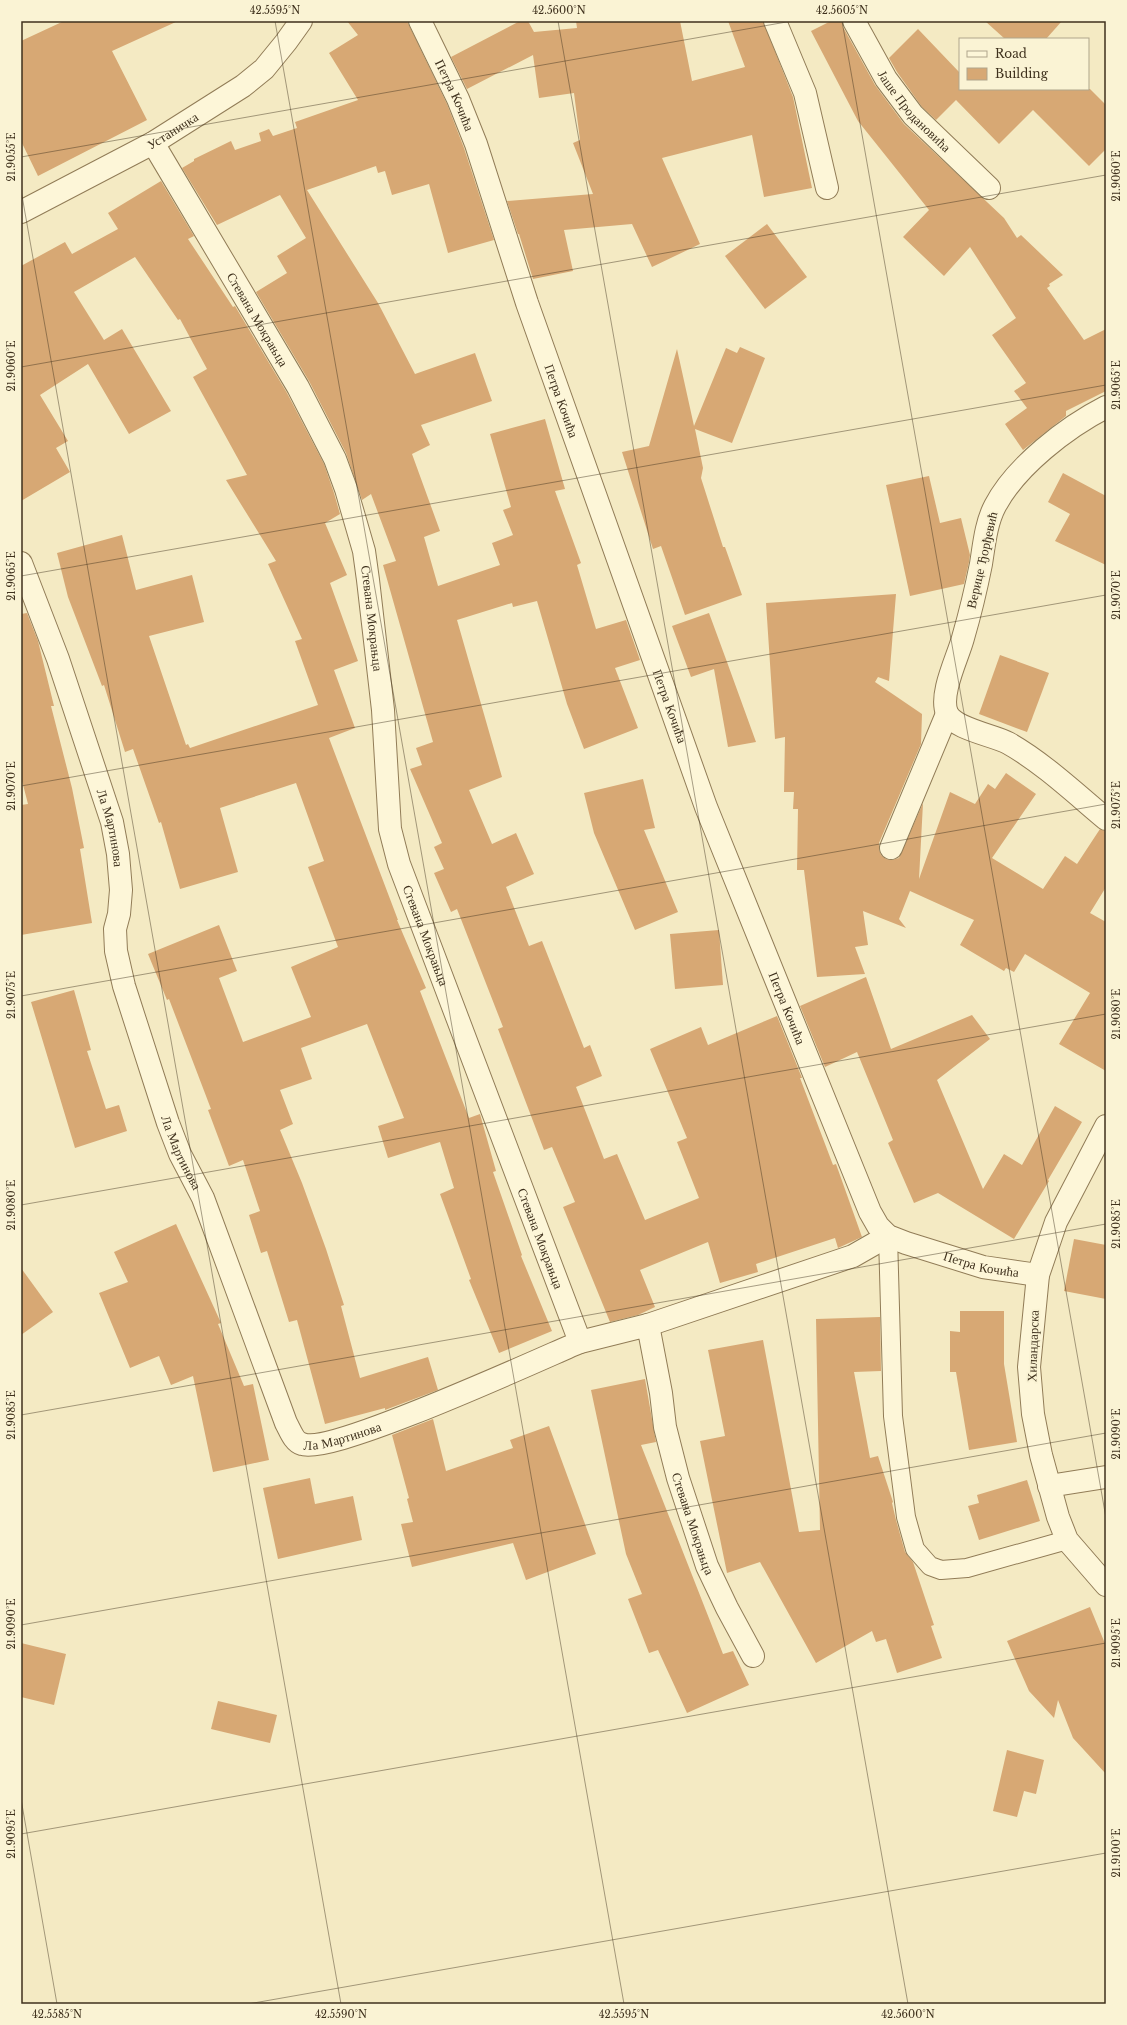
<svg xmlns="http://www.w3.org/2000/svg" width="1127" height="2025" font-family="'Libre Baskerville',serif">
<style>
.building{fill:#d7a874}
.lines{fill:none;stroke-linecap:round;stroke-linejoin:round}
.lane-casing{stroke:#917c57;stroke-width:20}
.street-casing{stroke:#917c57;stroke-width:24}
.lane{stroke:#fdf6d8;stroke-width:18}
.street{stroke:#fdf6d8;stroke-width:22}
.ticks{fill:none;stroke:#3f311d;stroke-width:1;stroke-opacity:0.45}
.labels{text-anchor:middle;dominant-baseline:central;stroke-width:4;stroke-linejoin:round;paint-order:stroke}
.street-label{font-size:13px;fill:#3f311d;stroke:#faf3d4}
.neatline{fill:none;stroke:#3f311d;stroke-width:1.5}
.ticks-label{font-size:10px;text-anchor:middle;fill:#3f311d}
</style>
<rect width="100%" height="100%" fill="#f4eac3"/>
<g class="building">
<polygon points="64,21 178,21 112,51 147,120 38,176 21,141 21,41"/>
<polygon points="347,21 407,21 447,104 464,148 494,240 448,253 429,184 392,195 385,171 378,173 376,166 307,190 378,303 415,374 475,353 492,401 421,425 430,445 412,454 440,531 424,537 438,586 500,565 492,543 513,535 503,510 511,507 490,434 545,419 565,489 555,491 581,563 577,565 596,629 626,620 640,660 615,668 638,728 584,749 567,704 537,601 513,607 512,603 457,620 502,777 469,790 492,844 516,833 534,874 506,887 529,946 542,941 584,1048 590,1045 602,1076 576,1087 604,1159 617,1154 645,1220 699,1198 677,1142 687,1138 650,1049 701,1027 708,1045 777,1016 802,1078 800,1078 833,1165 836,1164 862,1237 838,1248 835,1238 756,1264 758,1272 720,1283 708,1242 640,1270 655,1307 638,1315 610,1322 563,1207 575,1202 552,1147 544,1150 498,1029 503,1027 457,909 451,912 434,873 444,869 434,847 442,843 410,769 422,765 416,748 433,742 383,565 396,561 371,494 362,500 346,453 309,381 256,292 287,273 277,256 306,238 280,195 217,225 182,168 194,161 194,159 231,141 235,150 261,141 259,133 269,129 273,136 297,128 295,122 358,100 329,53 358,35"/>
<polygon points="520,21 528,21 534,32 577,28 576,21 680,21 692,81 745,67 728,21 763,21 793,97 812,188 764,197 752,135 662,158 700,244 652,267 632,224 564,230 573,271 533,279 519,234 518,234 507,201 593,194 573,143 580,140 574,93 539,98 533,55 467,89 451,57"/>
<polygon points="831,21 842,21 843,27 875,85 904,124 1004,218 1017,238 1021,235 1063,275 1049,284 1050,286 1047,288 1084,340 1106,329 1106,391 1066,411 1066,416 1023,450 1005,424 1027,408 1014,391 1026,383 992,335 1016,318 970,247 944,276 903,237 929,210 858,121 811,31"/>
<polygon points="985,21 1062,21 1046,39 1005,39"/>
<polygon points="918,29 960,73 960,89 1090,89 1106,105 1106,149 1089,166 1033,110 999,144 956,100 936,120 922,107 897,72 889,58"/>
<polygon points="161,181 194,236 188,239 233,307 235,306 287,393 324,464 334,493 340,514 325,523 347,575 330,583 358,661 334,670 355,728 329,738 398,920 397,920 426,988 420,991 469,1118 480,1114 496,1171 493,1172 522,1255 521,1256 552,1331 499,1353 469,1280 471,1279 440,1194 454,1188 440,1142 388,1158 378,1126 404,1118 367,1024 301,1048 312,1079 280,1090 293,1124 280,1130 302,1183 326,1249 344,1305 341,1306 360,1378 428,1357 438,1390 385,1410 385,1408 325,1424 297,1320 289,1322 267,1251 261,1253 249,1215 260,1211 243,1160 229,1166 208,1110 211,1109 169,999 167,1000 148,954 219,925 237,971 219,978 243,1042 311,1017 291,967 338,947 308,867 324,861 296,783 220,808 238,872 180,889 161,822 159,823 133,749 125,752 104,685 102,686 68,597 57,553 122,535 136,590 192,575 204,622 149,636 186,745 188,744 190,748 318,705 295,641 302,639 268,564 276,561 226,480 247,475 193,377 207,369 180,319 178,320 135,257 74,292 104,340 122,329 171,411 129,434 88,364 40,395 68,441 56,448 70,472 21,501 21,266 65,242 72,254 118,229 108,213"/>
<polygon points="767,224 807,277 765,309 725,256"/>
<polygon points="740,347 765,358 732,443 695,429 703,468 701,478 723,547 725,547 742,595 685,615 661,546 653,549 622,452 649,446 677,349 694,426 726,348 737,353"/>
<polygon points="1063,473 1106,496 1106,565 1055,541 1070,514 1048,502"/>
<polygon points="929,476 940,523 961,518 970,555 969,562 964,584 910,596 886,485"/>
<polygon points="896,594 889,681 878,677 875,682 922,714 921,744 879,843 879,849 881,855 886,859 892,860 899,858 923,803 919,879 950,792 975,804 988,784 995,789 1006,773 1036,794 992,858 1043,889 1065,856 1077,864 1100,829 1106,831 1106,887 1090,913 1106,922 1106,1071 1059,1044 1090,993 1025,954 1014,972 1006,968 1004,971 960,945 974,920 910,891 899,919 906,928 863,911 868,945 855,947 865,974 817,977 804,870 797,870 798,809 793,809 794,792 784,792 785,737 775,739 766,603"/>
<polygon points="27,613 38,641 54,706 51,706 72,788 84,848 80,849 92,923 21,935 21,805 28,804 21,777 21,614"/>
<polygon points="709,613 727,662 756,742 728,747 714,669 691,677 672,626"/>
<polygon points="1000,655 1049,673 1027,732 979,714"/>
<polygon points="643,779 655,828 644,830 678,912 635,930 594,833 584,793"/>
<polygon points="719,930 723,985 675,989 670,934"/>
<polygon points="866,977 891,1049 972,1015 990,1039 937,1080 983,1189 1004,1154 1022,1165 1055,1106 1082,1122 1048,1180 1049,1181 1014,1239 938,1193 914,1203 888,1143 893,1140 857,1052 825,1067 800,1006"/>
<polygon points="74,990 91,1050 87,1051 106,1109 119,1105 127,1131 75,1148 31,1002"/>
<polygon points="176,1224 221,1323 218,1324 244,1386 253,1384 269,1460 213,1472 193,1376 171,1385 159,1356 130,1368 99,1293 128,1282 114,1252"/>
<polygon points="1074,1239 1106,1245 1106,1299 1064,1291"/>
<polygon points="21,1268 53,1312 21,1335"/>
<polygon points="960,1311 1004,1311 1004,1364 1017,1442 969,1450 956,1372 950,1372 950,1331 960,1332"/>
<polygon points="880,1317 881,1371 854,1372 870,1458 878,1456 893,1502 892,1503 896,1520 905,1552 913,1562 934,1625 931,1626 942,1658 897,1673 886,1639 876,1642 872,1631 816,1663 760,1562 727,1573 700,1441 725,1436 708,1350 763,1340 799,1532 820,1530 816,1319"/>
<polygon points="645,1379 656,1442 641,1445 723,1654 733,1651 749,1685 687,1713 658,1650 649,1653 628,1599 642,1594 626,1554 591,1390"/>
<polygon points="433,1419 446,1471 513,1448 510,1440 549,1426 596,1554 526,1580 513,1543 412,1567 401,1524 413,1522 407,1499 409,1498 392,1435"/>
<polygon points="310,1478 315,1504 353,1496 362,1540 278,1559 263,1488"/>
<polygon points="1027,1480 1040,1521 979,1540 968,1506 979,1503 977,1495"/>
<polygon points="1090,1607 1106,1646 1106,1774 1073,1738 1058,1700 1054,1718 1029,1691 1007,1641"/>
<polygon points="21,1643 66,1654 54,1705 21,1697"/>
<polygon points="218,1701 277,1715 270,1743 211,1729"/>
<polygon points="1007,1750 1044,1760 1036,1794 1024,1791 1017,1817 993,1811"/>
</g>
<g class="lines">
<defs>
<polyline id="lane" points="888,1236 893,1416 906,1517 915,1549 930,1566 941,1570 967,1568 1067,1540"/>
<g id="street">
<path id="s1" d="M420 21 458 99 476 144 527 303 706 807 870 1212 878 1226 888 1236 906 1243 983 1267 1038 1275"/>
<polyline points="775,21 805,93 827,188"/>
<path id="s2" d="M854 21 886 79 913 115 989 188"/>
<path id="s3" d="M153 143 298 387 335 459 346 489 364 551 368 580 383 710 390 829 399 864 580 1342 648 1325 661 1393 665 1427 678 1478 707 1566 727 1608 753 1656"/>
<path id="s4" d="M21 212 153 143 243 86 264 69 286 42 301 21"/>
<path d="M1106 407C1067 427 1016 466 995 506 986 523 984 545 981 564 976 589 970 614 963 638 958 657 939 694 947 713 954 729 993 735 1008 743 1042 762 1076 794 1106 819"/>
<path id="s5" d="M21 563 58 659 112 822 118 854 121 890 119 914 115 929 116 951 124 986 168 1123 180 1154 203 1198 286 1423C290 1430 294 1442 302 1444 332 1455 540 1359 580 1342"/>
<polyline points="891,848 947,714"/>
<polyline points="1106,1126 1056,1222 1038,1275 1029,1367 1033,1414 1041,1455 1058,1517 1067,1540 1106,1585"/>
<polyline points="648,1325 853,1256 888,1236"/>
<polyline points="1049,1486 1106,1477"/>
</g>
</defs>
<use href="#lane" class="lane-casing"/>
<use href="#street" class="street-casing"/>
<use href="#lane" class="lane"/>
<use href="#street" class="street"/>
</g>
<path class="ticks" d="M275 21 624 2004M558 21 908 2004M842 21 1106 1518M21 157 792 21M21 190 341 2004M21 367 1106 175M21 576 1106 385M21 786 1106 595M21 996 1106 804M21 1205 1106 1014M21 1415 1106 1224M21 1625 1106 1433M21 1799 57 2004M21 1834 1106 1643M248 2004 1106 1853"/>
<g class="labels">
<g class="street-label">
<text stroke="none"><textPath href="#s1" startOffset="82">Петра Кочића</textPath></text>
<text stroke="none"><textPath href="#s2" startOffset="109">Јаше Продановића</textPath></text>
<text stroke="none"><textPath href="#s4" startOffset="172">Устаничка</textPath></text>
<text stroke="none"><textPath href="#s3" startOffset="205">Стевана Мокрањца</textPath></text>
<text stroke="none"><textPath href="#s1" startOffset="406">Петра Кочића</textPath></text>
<text transform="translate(982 560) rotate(-77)">Верице Ђорђевић</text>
<text stroke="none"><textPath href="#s3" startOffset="529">Стевана Мокрањца</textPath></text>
<text stroke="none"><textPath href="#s1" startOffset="730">Петра Кочића</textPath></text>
<text stroke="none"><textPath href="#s5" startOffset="280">Ла Мартинова</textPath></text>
<text stroke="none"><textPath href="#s3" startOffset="853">Стевана Мокрањца</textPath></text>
<text stroke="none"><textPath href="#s1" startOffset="1054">Петра Кочића</textPath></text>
<text stroke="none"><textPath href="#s5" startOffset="617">Ла Мартинова</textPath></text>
<text stroke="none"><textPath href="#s3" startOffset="1177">Стевана Мокрањца</textPath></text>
<text stroke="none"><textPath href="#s1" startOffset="1402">Петра Кочића</textPath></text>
<text transform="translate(1033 1346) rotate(-88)">Хиландарска</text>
<text stroke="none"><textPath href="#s5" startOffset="976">Ла Мартинова</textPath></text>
<text stroke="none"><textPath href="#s3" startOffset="1562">Стевана Мокрањца</textPath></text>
</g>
</g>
<rect width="1127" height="2025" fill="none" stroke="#faf3d4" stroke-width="44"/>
<rect x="959" y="38" width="130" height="52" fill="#faf3d4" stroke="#afa58b"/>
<rect x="967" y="51" width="20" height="6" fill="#fdf6d8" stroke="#afa58b"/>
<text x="995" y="58" font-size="12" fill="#3f311d">Road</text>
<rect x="967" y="68" width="20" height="12" fill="#d7a874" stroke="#afa58b"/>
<text x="995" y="78" font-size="12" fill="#3f311d">Building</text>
<rect x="22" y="22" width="1083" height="1981" class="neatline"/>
<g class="ticks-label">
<text x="275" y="14">42.5595°N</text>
<text x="559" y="14">42.5600°N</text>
<text x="842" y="14">42.5605°N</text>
<text transform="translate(11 157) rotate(-90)" y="4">21.9055°E</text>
<text transform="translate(1116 176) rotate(-90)" y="4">21.9060°E</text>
<text transform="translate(11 366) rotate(-90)" y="4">21.9060°E</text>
<text transform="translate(1116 385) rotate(-90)" y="4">21.9065°E</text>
<text transform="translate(11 576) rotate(-90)" y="4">21.9065°E</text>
<text transform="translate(1116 595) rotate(-90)" y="4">21.9070°E</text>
<text transform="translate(11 786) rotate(-90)" y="4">21.9070°E</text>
<text transform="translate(1116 805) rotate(-90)" y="4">21.9075°E</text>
<text transform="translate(11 995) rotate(-90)" y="4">21.9075°E</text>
<text transform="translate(1116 1014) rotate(-90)" y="4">21.9080°E</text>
<text transform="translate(11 1205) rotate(-90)" y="4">21.9080°E</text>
<text transform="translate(1116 1224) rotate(-90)" y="4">21.9085°E</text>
<text transform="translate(11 1415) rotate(-90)" y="4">21.9085°E</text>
<text transform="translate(1116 1434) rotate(-90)" y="4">21.9090°E</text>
<text transform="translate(11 1624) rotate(-90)" y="4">21.9090°E</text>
<text transform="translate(1116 1643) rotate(-90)" y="4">21.9095°E</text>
<text transform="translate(11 1834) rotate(-90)" y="4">21.9095°E</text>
<text transform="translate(1116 1853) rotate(-90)" y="4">21.9100°E</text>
<text x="57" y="2018">42.5585°N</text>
<text x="341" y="2018">42.5590°N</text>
<text x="624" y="2018">42.5595°N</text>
<text x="908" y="2018">42.5600°N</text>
</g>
</svg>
